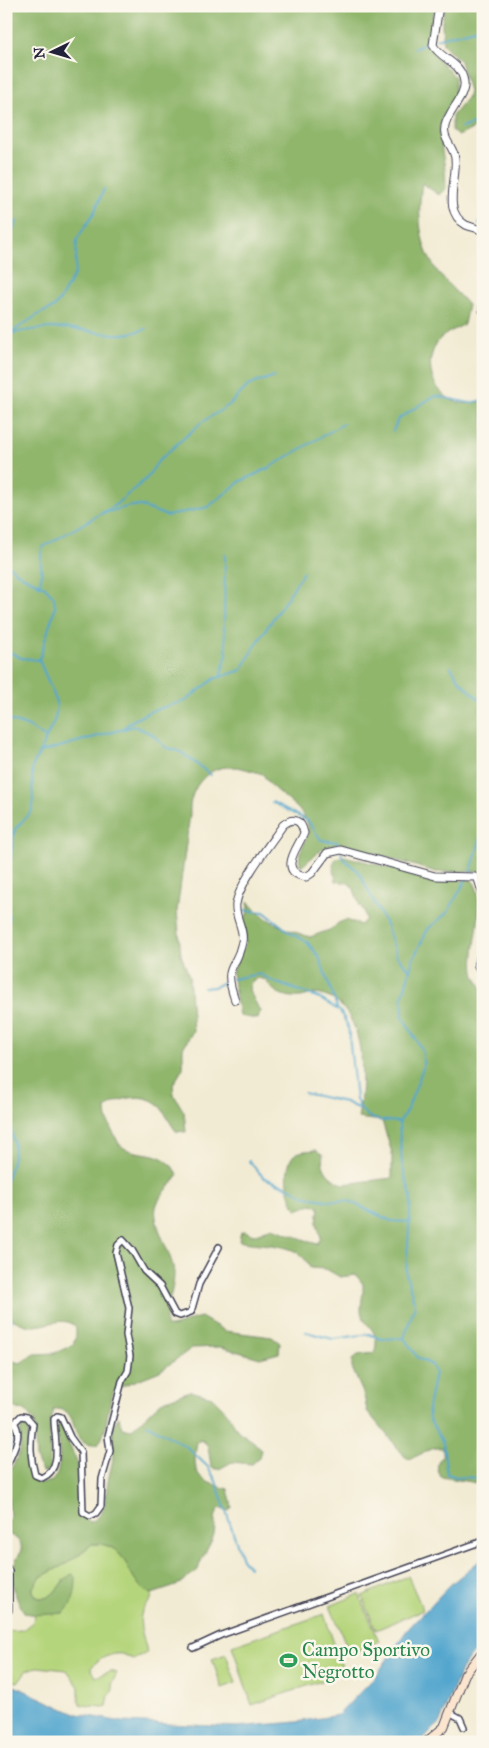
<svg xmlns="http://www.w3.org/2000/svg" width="489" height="1748" font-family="'IM FELL Great Primer',serif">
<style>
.green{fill:#b5d57c;stroke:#6c7c5c}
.forest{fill:#90b66c;stroke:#596c54}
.water{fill:#53a6ce;stroke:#3a6484}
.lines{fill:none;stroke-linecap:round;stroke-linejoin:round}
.stream{stroke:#53a6ce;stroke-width:2}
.minor-casing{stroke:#414052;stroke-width:8}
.tertiary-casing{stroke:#414052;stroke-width:9}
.secondary-casing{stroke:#414052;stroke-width:10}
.minor{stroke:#fff;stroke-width:5}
.tertiary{stroke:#fff;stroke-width:7}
.secondary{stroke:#fbe5cf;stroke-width:8}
.labels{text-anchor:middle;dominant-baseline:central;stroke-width:5;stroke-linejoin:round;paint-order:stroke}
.leisure-label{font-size:19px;fill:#27864d;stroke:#fbf7ec;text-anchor:start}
</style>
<rect width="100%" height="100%" fill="#fbf7ec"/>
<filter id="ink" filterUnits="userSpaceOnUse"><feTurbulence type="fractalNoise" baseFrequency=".02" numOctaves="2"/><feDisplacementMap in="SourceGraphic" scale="10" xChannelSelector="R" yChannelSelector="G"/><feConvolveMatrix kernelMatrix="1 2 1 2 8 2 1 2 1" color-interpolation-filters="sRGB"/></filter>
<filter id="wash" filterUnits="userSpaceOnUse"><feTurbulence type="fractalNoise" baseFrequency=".0096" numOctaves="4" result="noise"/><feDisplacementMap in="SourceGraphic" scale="20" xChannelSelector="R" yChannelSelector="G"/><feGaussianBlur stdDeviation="1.12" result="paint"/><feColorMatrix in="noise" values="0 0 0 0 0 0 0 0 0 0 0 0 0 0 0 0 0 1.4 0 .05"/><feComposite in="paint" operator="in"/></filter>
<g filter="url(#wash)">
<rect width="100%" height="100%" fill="#f2ebd3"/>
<g class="green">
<path d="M92 1544C132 1541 126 1586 152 1594 152 1603 145 1604 142 1611 137 1625 145 1639 147 1653L133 1659C129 1658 126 1655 122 1654 112 1652 96 1660 91 1668L96 1677 110 1671 117 1673 112 1683 113 1690 109 1695 107 1706 103 1707 81 1705 79 1702V1687L67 1670 37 1667 27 1670 18 1682 6 1680V1630C20 1632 32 1629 35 1615L44 1613H63L64 1579C58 1590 46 1606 33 1594V1585L39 1578 69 1562Z"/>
<polygon points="408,1576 423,1610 376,1630 362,1596"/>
<polygon points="359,1594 379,1641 350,1654 330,1606"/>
<polygon points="324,1614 344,1673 252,1705 232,1646"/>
<polygon points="226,1654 236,1683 222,1688 212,1659"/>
</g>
<g class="forest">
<path d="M6 6H435L428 41 435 56 455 77V96L442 118 439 132 445 169 446 188 439 195 422 183C418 209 418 239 432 263 441 279 456 291 468 305L464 324C457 329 443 334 438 341 423 363 431 392 456 402 463 405 475 402 483 401V875L479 871 436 872 339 843 322 849 301 867C294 849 313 840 307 823 300 802 274 796 263 774 252 771 239 766 228 767 204 768 188 792 190 814L177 911 181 955 189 976 193 1031 183 1048V1068L173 1085 174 1095 184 1112 186 1132 176 1131C170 1124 167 1115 161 1108 149 1091 119 1097 106 1108 106 1118 108 1122 112 1131 115 1135 117 1141 120 1145 134 1159 163 1145 178 1175 172 1186 159 1195 156 1207 152 1226 174 1256 174 1274 174 1292 164 1310 166 1327 179 1328 188 1319 201 1317L225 1331 272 1337 280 1343 279 1353 260 1358 221 1347 192 1348 160 1371 115 1389C105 1407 110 1428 98 1445 64 1448 84 1407 54 1409L50 1423V1468L47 1472H42L36 1458 34 1421 25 1411 6 1405V1359L20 1363 35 1354 55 1353 73 1345 76 1336V1327C65 1315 47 1326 33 1326 24 1326 15 1320 6 1316Z"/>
<polygon points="445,6 483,6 483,124 458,136 452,131 452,116 467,98 469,91 460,61 443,44 442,21"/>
<path d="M344 856 436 880H472C489 900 470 947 474 972 475 978 480 984 483 990V1484L441 1477C436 1468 436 1463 443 1456V1448C428 1446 421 1457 407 1459L367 1411 364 1395 352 1368V1360L358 1355 374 1353C383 1328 361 1327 361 1309 361 1300 364 1293 363 1284L356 1275 340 1277 326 1269 310 1268C299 1240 263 1247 239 1241L241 1232 245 1231 253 1235 272 1228 317 1244 321 1238 317 1223 319 1207 312 1204 297 1210C288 1198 283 1169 293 1156 299 1150 309 1151 316 1150L323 1155C320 1169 330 1179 343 1184L392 1178V1153L382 1121 358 1118C365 1080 368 1001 316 994 311 994 306 996 301 997 286 998 273 994 266 980L258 978 251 982 249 990 260 1011 258 1019 239 1016 232 973 246 942 243 924 249 909 248 901C262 921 288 930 310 937L332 929 338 923 346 920 361 925 366 919 364 911 359 904 354 889 349 883 336 881 333 865 336 858Z"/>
<path d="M190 1391 212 1397 226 1411 238 1431 254 1442 261 1450 259 1458 252 1464 232 1462 219 1469H215L211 1466 208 1446 202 1440 197 1442C191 1475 198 1481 228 1489L232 1507 229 1511 220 1508C213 1514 216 1526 214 1534 210 1547 201 1557 198 1570L176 1586 152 1594C125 1586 132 1541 92 1544L69 1562 39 1578 32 1589 36 1597C55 1604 59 1579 73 1574L76 1577C76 1590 74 1605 63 1613 53 1614 33 1616 25 1613 16 1602 10 1581 13 1568 17 1554 31 1545 10 1535L7 1526 10 1516 7 1484 11 1469 20 1452 21 1426 27 1425C31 1439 24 1458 30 1476L41 1484 52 1481C65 1466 58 1446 56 1429L60 1424 77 1462 79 1513 90 1522C107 1516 105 1497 108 1482 109 1473 113 1464 113 1455 114 1442 109 1428 119 1417L122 1428 131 1430 161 1402Z"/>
</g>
<polygon class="water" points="483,1558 483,1640 462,1668 440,1722 425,1738 416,1742 6,1742 6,1682 73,1713 122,1722 237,1727 297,1722 338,1715 376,1676 407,1630 451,1584"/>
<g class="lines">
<g class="stream">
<polyline points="436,39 483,27"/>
<polyline points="414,49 432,40"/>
<polyline points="461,128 483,121"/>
<polyline points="479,224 483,215"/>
<polyline points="6,244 17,221"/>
<path d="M13 333C33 329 54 326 74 329 102 332 118 339 146 329"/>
<polyline points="6,336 39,314 53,308 60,300 75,273 77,239 94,213 104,189"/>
<polyline points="393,431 398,419 431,398 436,396 470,403 483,400"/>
<polyline points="99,514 131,506 141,506 167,516 208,507 241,481 267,469 343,424"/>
<polyline points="6,564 22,576 45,587 54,597 55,608 39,660 54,695 57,707 55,719 32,768 33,806 31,812 15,829 6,888"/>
<path d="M39 585C45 571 37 560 43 547L114 506 146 479 159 460 201 423 229 405 249 385 275 376"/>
<polyline points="6,650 21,658 39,660"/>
<polyline points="451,667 460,681 483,703"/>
<polyline points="220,677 227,654 224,627 225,554"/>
<polyline points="6,719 29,727 46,738"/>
<path d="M124 728 130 722 151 711 185 701 214 679 242 670C259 635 284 606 303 572"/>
<polyline points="41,752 134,726 152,734 165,747 181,752 211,775"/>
<polyline points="272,802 308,821 321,840 337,842 339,848"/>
<polyline points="6,828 14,834"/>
<polyline points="341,852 343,858 359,872 387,927 397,956 410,970"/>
<polyline points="470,874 483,831"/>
<polyline points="467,878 448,912 428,929 413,959 402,998 403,1017 422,1050 423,1059 423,1068 408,1108 399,1123 402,1165 411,1197 406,1274 415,1305 404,1338 418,1358 432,1365 435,1373 428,1408 429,1419 443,1443 447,1474 457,1477 483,1478"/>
<polyline points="6,895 9,919 6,933"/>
<polyline points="240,910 264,912 292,934 306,941 319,957 337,1007"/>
<path d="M232 979 260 974 274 982 317 997 340 1011 348 1026 356 1099C364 1122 378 1120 399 1122"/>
<polyline points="204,988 214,987 228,980"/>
<polyline points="304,1093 345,1102 359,1109"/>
<path d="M6 1119C19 1140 14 1159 6 1181"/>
<polyline points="249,1161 264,1178 293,1189 306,1197 332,1201 349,1201 391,1221 409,1222"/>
<polyline points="6,1274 11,1321 6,1341"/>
<polyline points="306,1332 333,1339 369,1334 381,1339 404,1338"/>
<polyline points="147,1424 187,1447 208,1467 216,1481 242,1559 249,1567"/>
<polyline points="11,1450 13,1440 12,1423"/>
</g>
</g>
</g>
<g filter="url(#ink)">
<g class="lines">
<defs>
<g id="minor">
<path d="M6 1416C28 1428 14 1450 6 1467"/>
<path d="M15 1422 21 1416 27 1417 33 1424C30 1443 30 1457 35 1475L42 1478C64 1469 54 1438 54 1419L57 1416 61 1417 70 1437 81 1452 83 1512 90 1516 96 1513 101 1506 102 1479 110 1451 108 1436 122 1381 128 1371 130 1356 126 1335 129 1308 116 1253 118 1245 123 1240 132 1250 144 1271 160 1286 175 1314 180 1316 191 1312 199 1284 219 1247"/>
<polyline points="6,1567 9,1571 9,1610"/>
<polyline points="193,1648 221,1635 483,1541"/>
<polyline points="451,1713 460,1718 464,1727"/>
</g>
<g id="tertiary">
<path d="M439 6 433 45C441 60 461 61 464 82 466 97 448 111 445 126 442 140 453 145 455 158 458 180 441 211 466 225 471 227 476 228 481 230L483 233"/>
<polyline points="483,280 483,311"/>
<polyline points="483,945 478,966 483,979"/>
<path d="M235 1000C222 963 236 972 242 942 245 929 234 917 236 904 239 883 270 844 283 825 293 817 301 819 304 833 299 846 276 872 306 877L312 873 327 853 341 850 435 876 475 877 478 879 483 895"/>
</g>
<polyline id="secondary" points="426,1742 444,1727 465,1674 483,1651"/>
</defs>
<use href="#minor" class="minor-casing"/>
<use href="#tertiary" class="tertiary-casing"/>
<use href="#secondary" class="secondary-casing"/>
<use href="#minor" class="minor"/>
<use href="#tertiary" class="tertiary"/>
<use href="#secondary" class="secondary"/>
</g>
</g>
<defs>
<symbol id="stadium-bare" viewBox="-9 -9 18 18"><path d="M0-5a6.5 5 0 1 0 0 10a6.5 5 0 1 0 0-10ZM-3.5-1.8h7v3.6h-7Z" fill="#2e9e5b" stroke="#fbf7ec" stroke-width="2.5" paint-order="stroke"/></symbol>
</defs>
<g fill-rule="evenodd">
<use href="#stadium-bare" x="276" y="1648" width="25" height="25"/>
</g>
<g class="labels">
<g class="leisure-label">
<text x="302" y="1649">Campo Sportivo<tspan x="302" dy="22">Negrotto</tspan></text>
</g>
</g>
<rect width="489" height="1748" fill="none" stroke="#fbf7ec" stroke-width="25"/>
<g transform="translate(52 52) rotate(265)" stroke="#fbf7ec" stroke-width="4" paint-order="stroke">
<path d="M0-4L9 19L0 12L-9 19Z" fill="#22223b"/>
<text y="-8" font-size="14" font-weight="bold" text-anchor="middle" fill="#22223b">N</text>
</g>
</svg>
